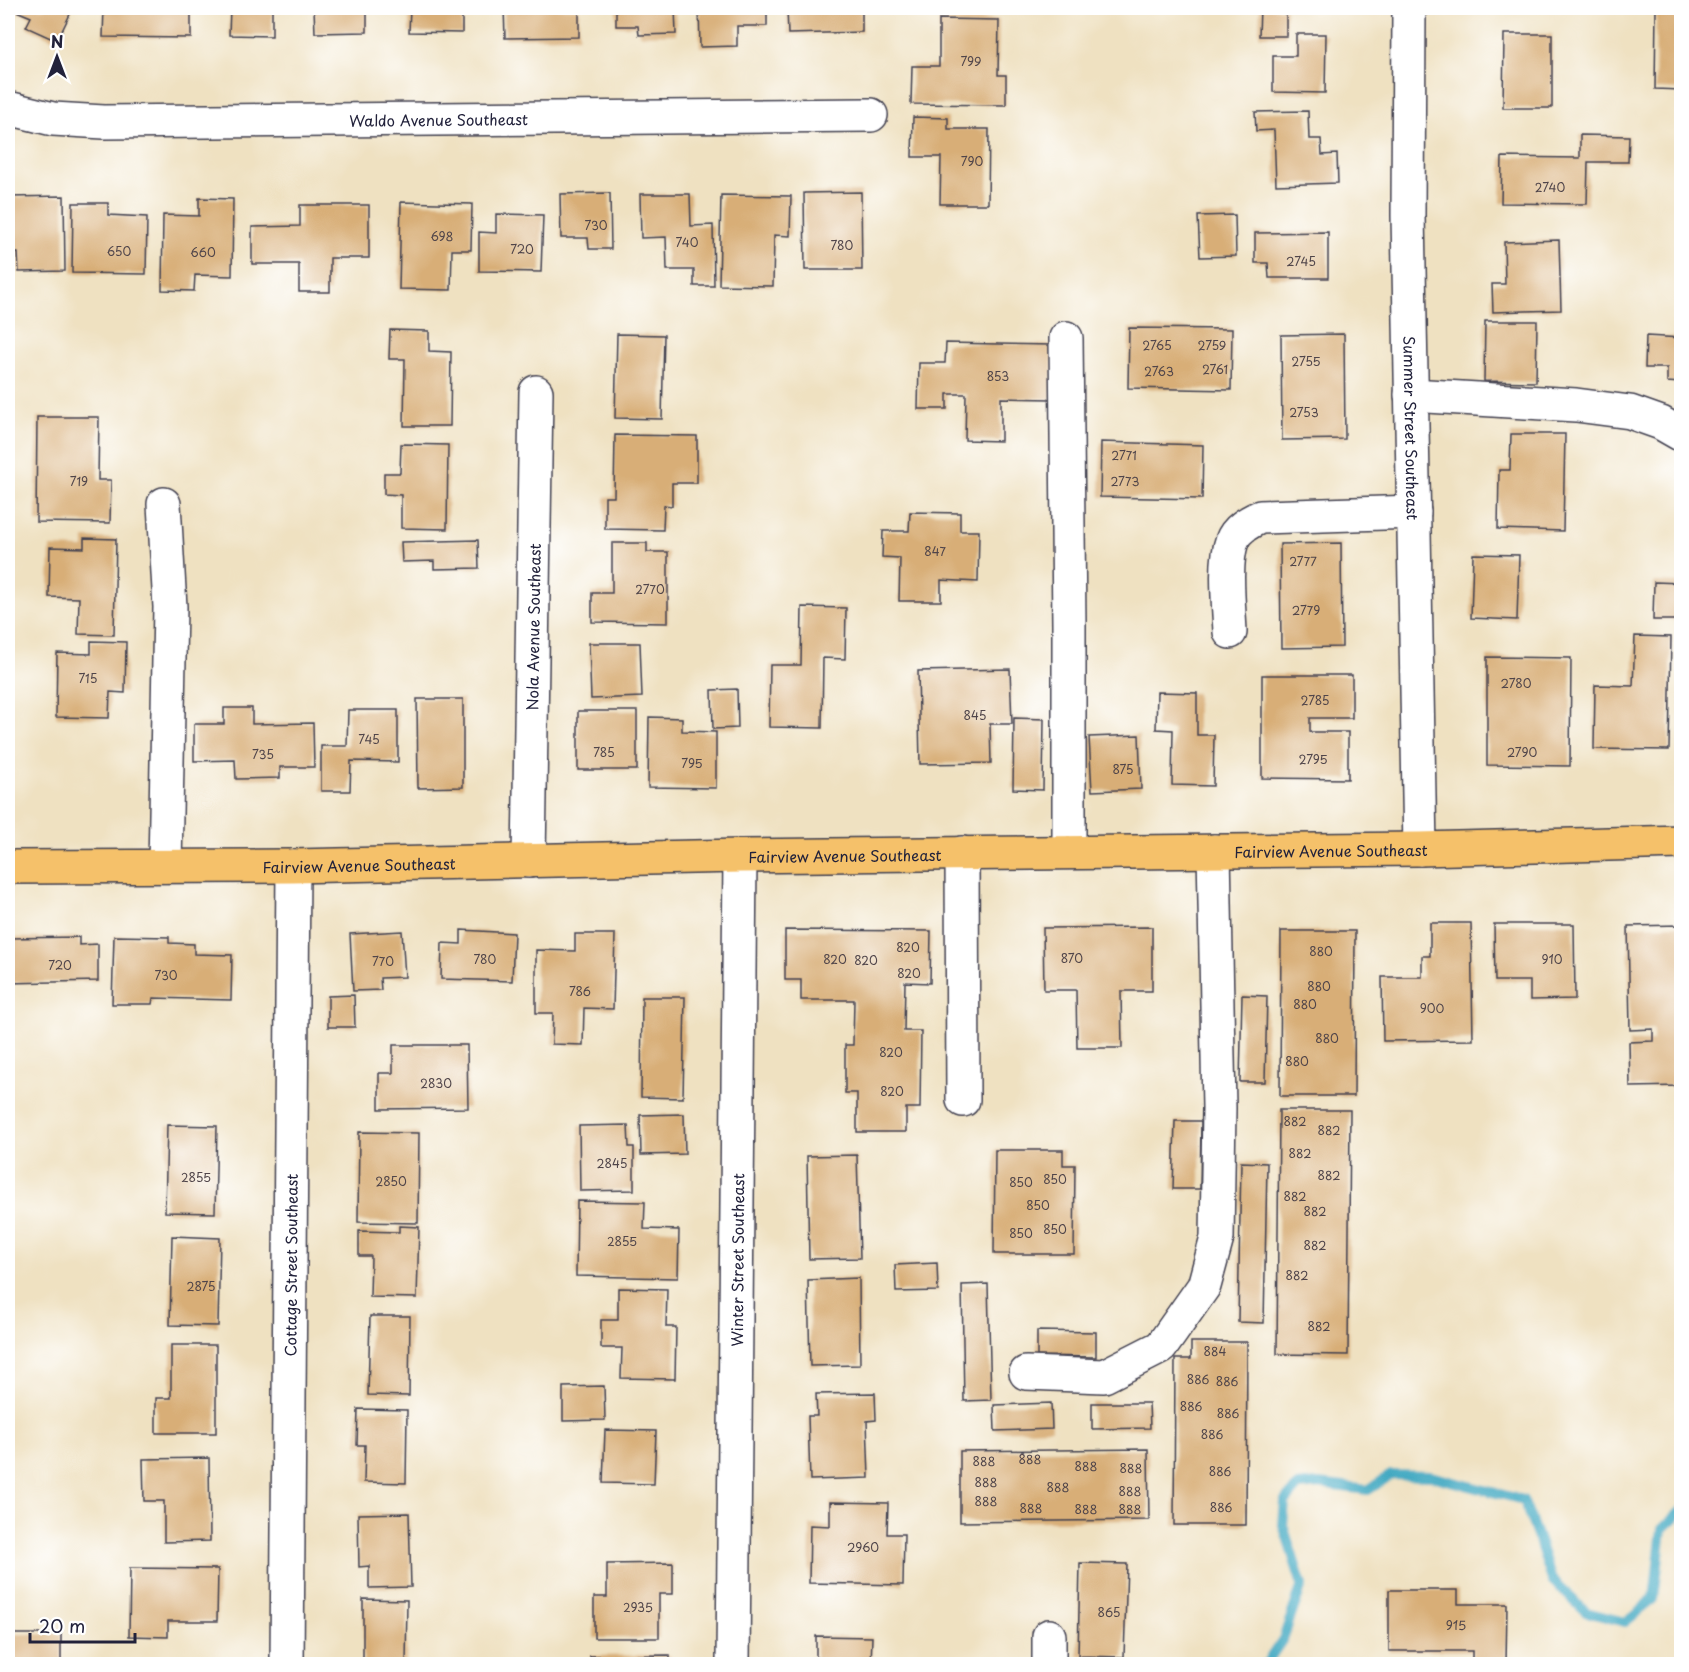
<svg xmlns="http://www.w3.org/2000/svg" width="1689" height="1672" font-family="'Playpen Sans',sans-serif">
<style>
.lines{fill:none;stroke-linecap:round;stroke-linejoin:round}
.stream{stroke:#41a8c1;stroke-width:10}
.building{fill:#d8ae77}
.minor-casing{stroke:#413f4f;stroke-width:36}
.major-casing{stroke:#413f4f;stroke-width:36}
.minor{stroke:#fff;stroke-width:33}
.major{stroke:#f5c16b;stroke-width:33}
.labels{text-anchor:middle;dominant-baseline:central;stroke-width:6;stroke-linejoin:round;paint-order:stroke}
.number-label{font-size:12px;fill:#50454a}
.street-label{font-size:15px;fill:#22223b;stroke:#fff}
</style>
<rect width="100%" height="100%" fill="#fff"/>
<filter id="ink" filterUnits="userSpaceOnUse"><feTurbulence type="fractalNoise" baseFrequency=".0167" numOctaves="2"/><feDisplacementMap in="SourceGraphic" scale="12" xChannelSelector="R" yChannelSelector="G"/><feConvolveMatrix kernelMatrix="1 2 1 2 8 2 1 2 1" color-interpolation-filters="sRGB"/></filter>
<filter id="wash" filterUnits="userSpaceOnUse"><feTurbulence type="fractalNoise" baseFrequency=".008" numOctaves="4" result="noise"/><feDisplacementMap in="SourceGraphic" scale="24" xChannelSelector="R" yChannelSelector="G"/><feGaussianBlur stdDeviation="1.35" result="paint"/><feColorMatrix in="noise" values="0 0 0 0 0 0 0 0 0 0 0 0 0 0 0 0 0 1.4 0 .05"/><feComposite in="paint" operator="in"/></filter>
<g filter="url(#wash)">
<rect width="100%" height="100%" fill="#efe1c1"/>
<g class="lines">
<polyline class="stream" points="1266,1664 1283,1639 1302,1585 1283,1525 1285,1502 1298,1486 1319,1484 1368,1490 1391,1475 1431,1476 1523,1500 1537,1535 1552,1580 1586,1612 1625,1622 1654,1599 1662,1529 1682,1510"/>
</g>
<g id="blocks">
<g class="building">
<polygon points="9,8 73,8 57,41 26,27 31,17"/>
<polygon points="104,8 191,8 191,38 103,37"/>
<polygon points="230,8 272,8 272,36 229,35"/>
<polygon points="314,8 367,8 367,32 315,33"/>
<polygon points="410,8 462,8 462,33 409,32"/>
<polygon points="504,8 579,8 579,37 505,38"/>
<polygon points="616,8 675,8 676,34 639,35 638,26 616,26"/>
<polygon points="699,8 767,8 767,26 737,26 737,46 700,47"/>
<polygon points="787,8 862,8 862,32 788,34"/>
<polygon points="1260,8 1286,8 1286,36 1259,36"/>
<polygon points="1656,8 1682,8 1682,90 1655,89"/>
<polygon points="939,19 999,20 998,75 1006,75 1006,105 911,104 912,66 939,66"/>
<polygon points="1296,34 1326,34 1325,93 1273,92 1273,56 1296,56"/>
<polygon points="1504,34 1552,34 1552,108 1503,108"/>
<polygon points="1308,111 1309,139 1321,139 1322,155 1337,154 1338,183 1276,185 1274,130 1256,131 1255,112"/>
<polygon points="913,117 948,118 948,129 989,129 988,204 940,204 941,157 912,157"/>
<polygon points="1580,135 1629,136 1628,162 1588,162 1587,204 1501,203 1502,157 1580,158"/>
<polygon points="861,192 862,270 805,270 804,193"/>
<polygon points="610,193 611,249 589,249 588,238 561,238 560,194"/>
<polygon points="640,194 690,194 691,226 713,225 714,286 694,286 694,270 667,270 666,237 641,238"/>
<polygon points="721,195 791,196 790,236 774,235 773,286 719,285"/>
<polygon points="64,196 65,271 19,272 18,253 8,253 8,197"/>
<polygon points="199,198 233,199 232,276 195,275 194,291 162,290 163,215 199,216"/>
<polygon points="401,202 472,204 471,250 452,250 451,290 399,289"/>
<polygon points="73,203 108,203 108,215 147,217 146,274 72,273"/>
<polygon points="300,205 369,205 369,258 330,258 330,292 299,292 299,264 252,264 252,227 300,226"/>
<polygon points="496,214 543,215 541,272 479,271 479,232 496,233"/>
<polygon points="1235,215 1236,256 1200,257 1198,216"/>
<polygon points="1328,232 1328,278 1269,278 1268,263 1255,263 1255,233"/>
<polygon points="1559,240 1561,310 1493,312 1492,284 1505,284 1504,242"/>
<polygon points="1485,321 1537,321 1536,382 1484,381"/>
<polygon points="1129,328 1232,329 1231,390 1128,388"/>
<polygon points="390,330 429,331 429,351 451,352 450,426 404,426 405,359 389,359"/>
<polygon points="617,334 664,335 662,419 615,418"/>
<polygon points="1344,334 1345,439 1282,440 1281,335"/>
<polygon points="1646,336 1682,338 1681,383 1667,382 1667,368 1645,368"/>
<polygon points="946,343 1053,345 1052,399 1001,398 1001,441 965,440 966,394 947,394 947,409 918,409 919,363 945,363"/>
<polygon points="37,417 99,417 98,480 111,480 110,523 36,522"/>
<polygon points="1511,434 1565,434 1563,531 1498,529 1499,470 1510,470"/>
<polygon points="615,435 697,436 697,483 672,483 672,506 664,505 663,530 605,529 605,497 614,497"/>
<polygon points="1101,442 1203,445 1202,499 1100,497"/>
<polygon points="401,444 448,445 447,529 401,528 401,495 384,494 384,473 400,473"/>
<polygon points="910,512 960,513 960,531 979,531 978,582 941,580 941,601 899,601 900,558 882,557 883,531 909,531"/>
<polygon points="84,538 116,539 114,635 78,634 79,598 49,597 50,547 84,548"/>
<polygon points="478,540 479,568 434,569 434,561 402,562 401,542"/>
<polygon points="612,543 647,543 647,552 668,552 668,623 592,622 592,593 612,593"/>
<polygon points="1341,543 1342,647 1281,648 1280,544"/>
<polygon points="1473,554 1519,555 1517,620 1471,618"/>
<polygon points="1654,582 1682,583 1682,620 1653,620"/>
<polygon points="802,607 846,608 845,659 823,658 822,728 769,727 770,665 801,665"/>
<polygon points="1635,636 1671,637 1669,750 1594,749 1595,685 1633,686"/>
<polygon points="91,641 126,642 125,693 110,692 109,718 56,717 57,653 91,654"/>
<polygon points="589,643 640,643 642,697 591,699"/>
<polygon points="1487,657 1571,658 1570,766 1487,765"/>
<polygon points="1010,669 1012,724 990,724 991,763 920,764 918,671"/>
<polygon points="1262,675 1352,675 1352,718 1310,718 1310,732 1348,732 1348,779 1262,778"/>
<polygon points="737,689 738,728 713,729 712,690"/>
<polygon points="1157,692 1197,693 1197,735 1214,735 1213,786 1172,785 1173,730 1156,729"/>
<polygon points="417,699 463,699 463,787 418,788"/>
<polygon points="224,708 252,708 252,724 313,723 314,767 280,767 280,778 236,779 235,760 194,761 194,724 224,724"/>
<polygon points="348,710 398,710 398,762 351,761 350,791 321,791 321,746 347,746"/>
<rect x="578" y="711" width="59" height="59"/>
<polygon points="649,717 682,718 682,731 716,732 716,788 648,787"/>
<polygon points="1014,718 1044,719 1043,790 1013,789"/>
<polygon points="1139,735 1141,789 1092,791 1089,737"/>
<polygon points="1430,923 1471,923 1473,1040 1383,1041 1382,977 1422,977 1422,956 1430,956"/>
<polygon points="1494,924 1574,924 1575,999 1530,1000 1530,981 1495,981"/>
<polygon points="1682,925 1682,1086 1630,1087 1629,1042 1653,1041 1653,1029 1630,1030 1628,926"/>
<polygon points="1152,927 1152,991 1121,991 1122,1048 1077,1048 1076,990 1044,990 1043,928"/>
<polygon points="461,930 514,933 512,981 441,979 442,943 461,944"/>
<polygon points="785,930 931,931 930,983 905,982 904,1031 921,1031 920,1108 906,1108 906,1132 857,1132 857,1093 845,1093 845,1045 853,1045 854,1000 801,1000 801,980 785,980"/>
<polygon points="402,931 405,977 380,978 381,990 353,991 350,934"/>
<polygon points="1281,931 1355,931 1354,1096 1280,1096"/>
<polygon points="575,934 615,934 613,1009 584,1008 583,1045 552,1044 553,1013 536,1013 536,950 575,951"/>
<polygon points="114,936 169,937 169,943 194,944 194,954 232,955 231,1000 153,998 152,1004 112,1004"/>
<polygon points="79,937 79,945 98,944 98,981 8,983 8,938"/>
<polygon points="354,995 355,1027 328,1027 328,996"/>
<polygon points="1242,995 1267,996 1265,1082 1240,1082"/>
<polygon points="642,997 685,997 683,1098 641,1097"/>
<polygon points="393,1045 467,1045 468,1108 379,1109 379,1073 393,1073"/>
<polygon points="1279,1110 1350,1110 1348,1355 1277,1354"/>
<polygon points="684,1114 685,1154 641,1155 640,1115"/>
<polygon points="1175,1121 1201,1121 1200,1189 1173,1189"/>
<polygon points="167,1125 217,1126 215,1213 165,1212"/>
<polygon points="628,1125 629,1147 634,1147 634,1190 580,1191 579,1126"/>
<polygon points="359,1132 419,1133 418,1223 358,1222"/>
<polygon points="995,1150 1063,1150 1063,1165 1075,1165 1074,1254 994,1254"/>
<polygon points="857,1155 860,1258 809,1259 807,1156"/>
<polygon points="1241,1162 1267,1163 1264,1323 1238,1322"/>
<polygon points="577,1201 645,1202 644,1229 679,1230 678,1278 576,1276"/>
<polygon points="399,1226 419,1227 417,1298 370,1297 371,1256 359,1256 359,1231 399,1232"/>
<polygon points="172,1236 220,1238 218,1326 170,1325"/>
<polygon points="937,1263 938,1291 896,1292 895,1265"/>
<polygon points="859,1278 860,1365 810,1366 808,1280"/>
<polygon points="988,1284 991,1400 964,1401 962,1285"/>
<polygon points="618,1288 667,1289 666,1327 676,1327 675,1379 621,1378 622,1348 601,1348 601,1320 618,1320"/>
<polygon points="370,1316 410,1316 409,1396 368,1395"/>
<polygon points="1037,1331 1096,1332 1096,1357 1037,1356"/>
<polygon points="1191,1342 1247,1342 1246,1525 1174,1525 1175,1359 1191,1359"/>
<polygon points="171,1345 216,1345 216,1433 156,1433 156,1398 171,1398"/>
<polygon points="604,1386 605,1420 563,1421 563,1387"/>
<polygon points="875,1393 876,1420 867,1421 869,1478 810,1480 808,1416 817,1416 816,1394"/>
<polygon points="1051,1403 1052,1429 995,1431 994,1405"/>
<polygon points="1092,1403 1149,1403 1150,1428 1092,1429"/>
<polygon points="358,1409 407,1410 406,1483 364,1482 365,1445 357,1445"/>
<polygon points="605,1430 656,1431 654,1484 603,1483"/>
<polygon points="1148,1449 1149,1520 960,1522 960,1451"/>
<polygon points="209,1458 210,1541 164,1542 164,1501 144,1501 143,1459"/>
<polygon points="830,1502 888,1503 887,1534 904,1534 903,1585 809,1583 810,1525 830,1526"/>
<polygon points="409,1513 411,1587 369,1588 369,1566 359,1567 358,1514"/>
<polygon points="673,1563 673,1594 659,1594 659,1638 594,1638 594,1597 607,1597 607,1564"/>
<polygon points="1080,1563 1127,1564 1124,1657 1078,1656"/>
<polygon points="130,1568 218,1569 217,1621 168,1621 168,1637 129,1636"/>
<polygon points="1389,1590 1458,1590 1458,1604 1507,1604 1506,1664 1472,1664 1472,1651 1389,1651"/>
<polygon points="363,1599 407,1600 406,1664 363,1664"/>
<rect x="8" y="1634" width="53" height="30"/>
<polygon points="816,1636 872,1637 871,1664 816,1664"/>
<polygon points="670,1655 670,1664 590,1664 590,1656"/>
</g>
</g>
</g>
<g filter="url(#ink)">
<use href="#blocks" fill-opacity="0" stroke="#413f4f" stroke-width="1.5"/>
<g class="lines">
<defs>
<g id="minor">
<path id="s1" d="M1409 8 1408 215 1420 849"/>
<path id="s2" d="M8 108 53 119 104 122 871 115"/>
<polyline points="1066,338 1069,625 1069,852"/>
<polyline points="1411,395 1576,405 1630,412 1661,423 1682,435"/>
<polyline points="164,504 170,607 165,866"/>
<path d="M1230 632C1229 608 1224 563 1232 541 1236 529 1249 522 1260 517L1414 512"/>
<polyline points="962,853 963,1100"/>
<path id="s3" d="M529 861 536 392"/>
<polyline points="1026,1373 1104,1376 1161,1347 1204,1286 1217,1238 1219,1108 1214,851"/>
<path id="s4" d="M287 1664 293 866"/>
<path id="s5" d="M733 1664 740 856"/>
<polyline points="1049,1664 1049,1636"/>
</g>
<g id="major">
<path id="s6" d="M8 867 293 866 740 856 1420 849 1682 842"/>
</g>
</defs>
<use href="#minor" class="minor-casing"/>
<use href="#major" class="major-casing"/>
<use href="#minor" class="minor"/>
<use href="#major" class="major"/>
</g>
</g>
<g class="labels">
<g class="number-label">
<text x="971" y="61">799</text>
<text x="972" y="161">790</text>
<text x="1550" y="187">2740</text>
<text x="596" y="225">730</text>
<text x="442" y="236">698</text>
<text x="687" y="242">740</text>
<text x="842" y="245">780</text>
<text x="522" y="249">720</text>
<text x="119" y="251">650</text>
<text x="203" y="252">660</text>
<text x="1301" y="261">2745</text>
<text x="1157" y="345">2765</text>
<text x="1212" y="345">2759</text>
<text x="1306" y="361">2755</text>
<text x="1215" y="369">2761</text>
<text x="1159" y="371">2763</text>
<text x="998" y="376">853</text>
<text x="1304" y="412">2753</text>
<text x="1124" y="455">2771</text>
<text x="79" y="481">719</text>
<text x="1125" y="481">2773</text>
<text x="935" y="551">847</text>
<text x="1303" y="561">2777</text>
<text x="650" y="589">2770</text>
<text x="1306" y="610">2779</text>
<text x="88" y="678">715</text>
<text x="1516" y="683">2780</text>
<text x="1315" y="700">2785</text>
<text x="975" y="715">845</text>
<text x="369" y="739">745</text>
<text x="604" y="752">785</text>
<text x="1522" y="752">2790</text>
<text x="263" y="754">735</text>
<text x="1313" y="759">2795</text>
<text x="692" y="763">795</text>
<text x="1123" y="769">875</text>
<text x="908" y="947">820</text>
<text x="1321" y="951">880</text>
<text x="1072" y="958">870</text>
<text x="485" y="959">780</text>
<text x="835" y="959">820</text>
<text x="1552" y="959">910</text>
<text x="866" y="960">820</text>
<text x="383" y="961">770</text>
<text x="60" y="965">720</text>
<text x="909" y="973">820</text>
<text x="166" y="975">730</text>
<text x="1319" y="986">880</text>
<text x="580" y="991">786</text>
<text x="1305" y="1004">880</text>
<text x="1432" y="1008">900</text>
<text x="1327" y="1038">880</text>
<text x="891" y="1052">820</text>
<text x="1297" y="1061">880</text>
<text x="436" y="1083">2830</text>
<text x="892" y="1091">820</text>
<text x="1295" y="1121">882</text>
<text x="1329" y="1130">882</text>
<text x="1300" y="1153">882</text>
<text x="612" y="1163">2845</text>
<text x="1329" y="1175">882</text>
<text x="196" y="1177">2855</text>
<text x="1055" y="1179">850</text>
<text x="391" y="1181">2850</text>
<text x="1021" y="1182">850</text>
<text x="1295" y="1196">882</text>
<text x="1038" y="1205">850</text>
<text x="1315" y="1211">882</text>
<text x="1055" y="1229">850</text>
<text x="1021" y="1233">850</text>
<text x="622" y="1241">2855</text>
<text x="1315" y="1245">882</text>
<text x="1297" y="1275">882</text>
<text x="201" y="1286">2875</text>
<text x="1319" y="1326">882</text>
<text x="1215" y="1351">884</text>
<text x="1198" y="1379">886</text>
<text x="1227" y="1381">886</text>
<text x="1191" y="1406">886</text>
<text x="1228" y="1413">886</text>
<text x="1212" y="1434">886</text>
<text x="1030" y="1459">888</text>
<text x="984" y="1461">888</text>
<text x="1086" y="1466">888</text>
<text x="1131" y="1468">888</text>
<text x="1220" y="1471">886</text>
<text x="986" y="1482">888</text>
<text x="1058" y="1487">888</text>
<text x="1130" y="1491">888</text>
<text x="986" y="1501">888</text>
<text x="1221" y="1507">886</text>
<text x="1031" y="1508">888</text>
<text x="1086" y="1509">888</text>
<text x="1130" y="1509">888</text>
<text x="863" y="1547">2960</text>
<text x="638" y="1607">2935</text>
<text x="1109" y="1612">865</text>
<text x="1456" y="1625">915</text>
</g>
<g class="street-label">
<text stroke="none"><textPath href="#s2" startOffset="432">Waldo Avenue Southeast</textPath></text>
<text stroke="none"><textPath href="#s1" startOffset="420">Summer Street Southeast</textPath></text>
<text stroke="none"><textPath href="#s3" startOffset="234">Nola Avenue Southeast</textPath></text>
<text stroke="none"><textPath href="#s6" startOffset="1323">Fairview Avenue Southeast</textPath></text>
<text stroke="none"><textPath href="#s6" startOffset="837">Fairview Avenue Southeast</textPath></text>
<text stroke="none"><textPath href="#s6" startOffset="351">Fairview Avenue Southeast</textPath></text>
<text stroke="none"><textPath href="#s5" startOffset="404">Winter Street Southeast</textPath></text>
<text stroke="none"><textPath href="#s4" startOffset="399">Cottage Street Southeast</textPath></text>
</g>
</g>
<rect width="1689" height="1672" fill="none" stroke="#fff" stroke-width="30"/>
<g transform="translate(57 57)" stroke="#ffffff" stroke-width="4.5" paint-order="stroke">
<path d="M0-4.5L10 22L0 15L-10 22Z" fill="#22223b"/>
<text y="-9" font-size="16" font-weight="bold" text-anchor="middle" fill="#22223b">N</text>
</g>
<path d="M30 1633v9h105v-9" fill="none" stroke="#22223b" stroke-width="3"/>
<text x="39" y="1633" font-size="18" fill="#22223b" stroke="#ffffff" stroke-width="4.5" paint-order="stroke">20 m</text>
</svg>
